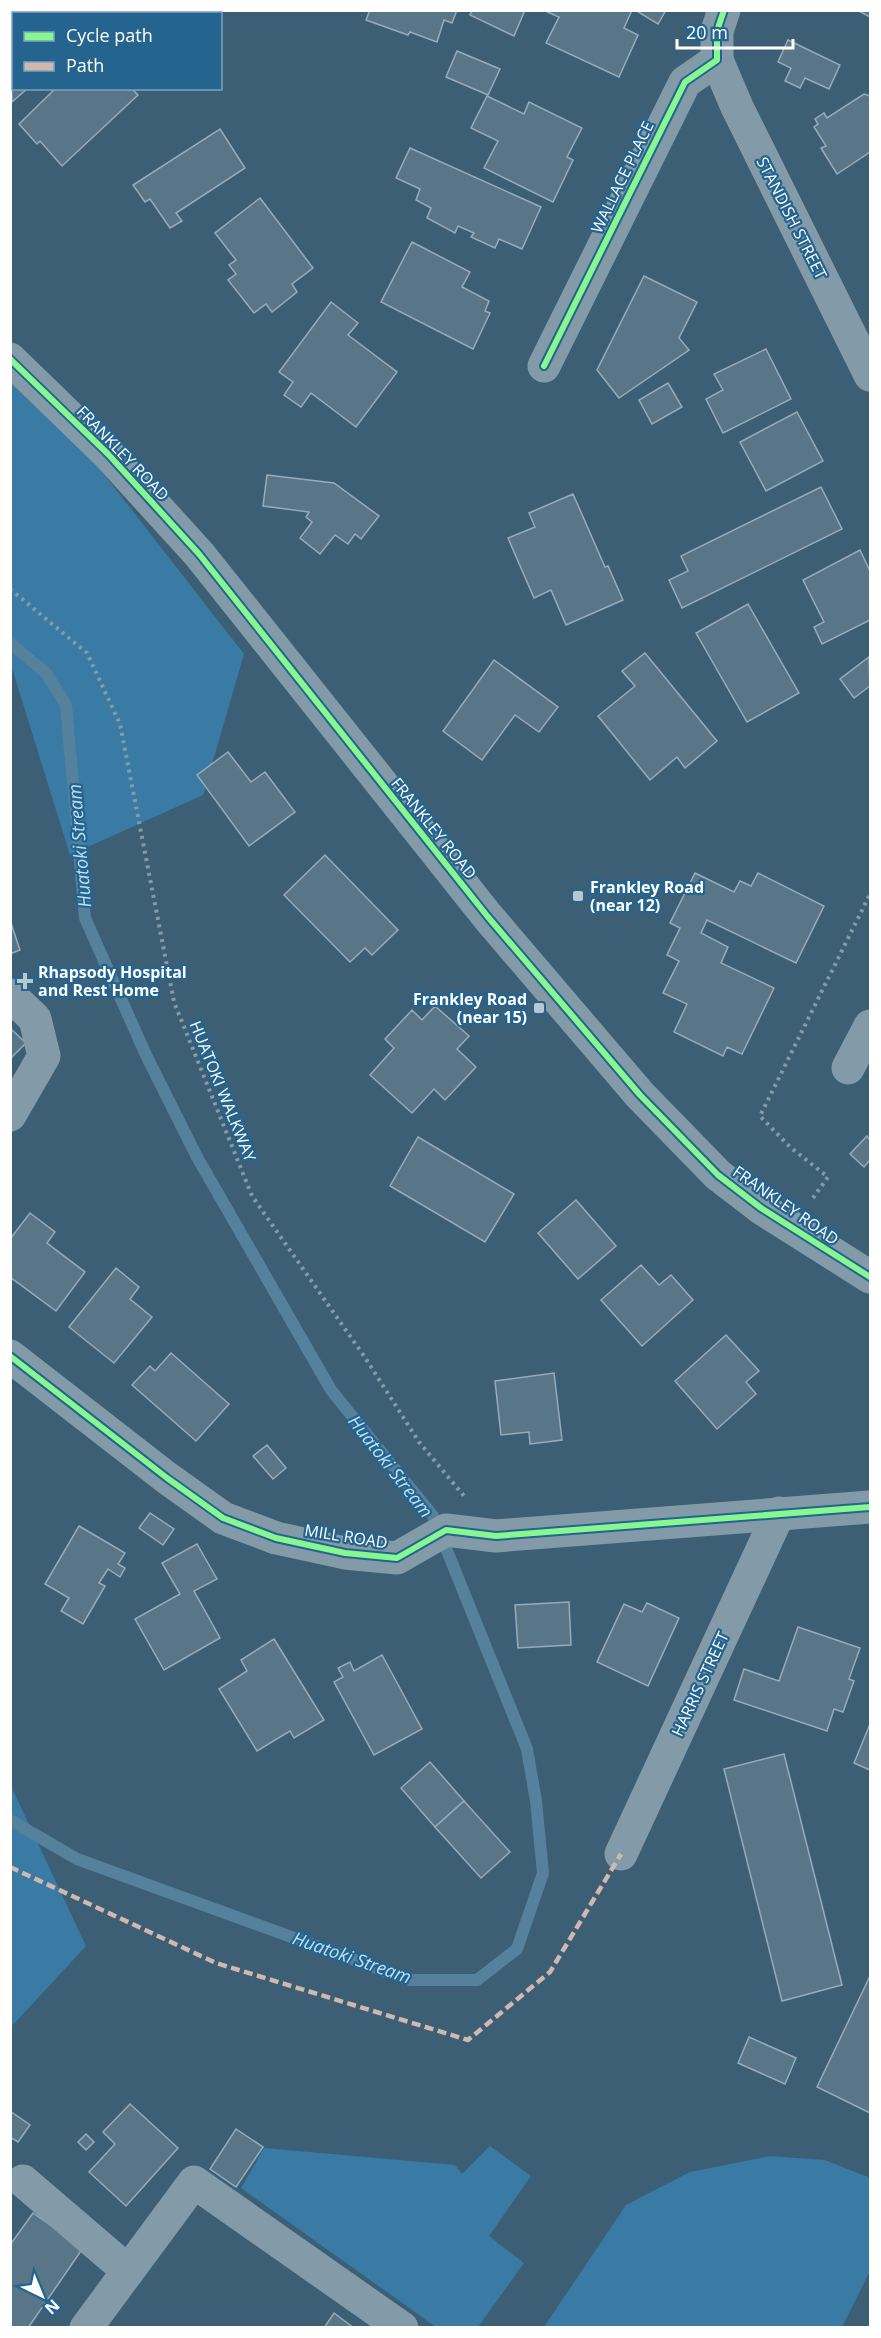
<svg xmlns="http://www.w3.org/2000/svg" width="881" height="2338" font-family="'Open Sans',sans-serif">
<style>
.green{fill:#397ba5}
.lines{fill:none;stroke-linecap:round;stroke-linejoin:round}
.stream{stroke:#56819c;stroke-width:12}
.building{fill:#597688;stroke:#98abb9;stroke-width:1.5}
.path{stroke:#839ba9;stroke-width:4;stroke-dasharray:3 4.5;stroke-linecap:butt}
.minor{stroke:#839ba9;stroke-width:33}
.quiet{stroke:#d1b7ad;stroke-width:4.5;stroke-dasharray:9 4.5;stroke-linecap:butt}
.cycleway-casing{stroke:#24648f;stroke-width:10}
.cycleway{stroke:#87f88f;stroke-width:6}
.poi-dot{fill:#bbc7cf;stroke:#24648f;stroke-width:2}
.labels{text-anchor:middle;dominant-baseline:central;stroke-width:4.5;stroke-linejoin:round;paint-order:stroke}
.street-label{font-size:16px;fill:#fff;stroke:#24648f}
.poi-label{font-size:16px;font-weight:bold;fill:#fff;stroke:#24648f;text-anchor:start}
.water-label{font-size:18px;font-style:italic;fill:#c0e0f2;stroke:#24648f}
</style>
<rect width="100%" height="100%" fill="#3c5f76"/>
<g class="green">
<polygon points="10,360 19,365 244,654 203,795 70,855 11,665"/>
<polygon points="10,1784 86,1946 11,2027 10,2027"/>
<polygon points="490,2146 531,2176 489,2236 524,2263 478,2327 436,2327 241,2188 264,2148 455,2165 462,2174"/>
<polygon points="770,2156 825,2160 870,2178 870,2271 842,2327 544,2327 626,2205 690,2172"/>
</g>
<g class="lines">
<polyline class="stream" points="10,643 46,673 66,705 85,918 146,1055 197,1157 331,1390 433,1516 527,1749 536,1801 543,1873 517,1949 477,1980 410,1980 77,1859 10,1820"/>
</g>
<g class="building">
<polygon points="50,10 81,10 84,14 46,14"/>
<rect x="189" y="10" width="24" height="4"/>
<polygon points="370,10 457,10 452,23 444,20 437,42 410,32 408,35 366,20"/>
<polygon points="472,10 525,10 514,36 470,15"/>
<polygon points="543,10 632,10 624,28 638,35 619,77 546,43 559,17"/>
<polygon points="635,10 666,10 658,24"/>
<polygon points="857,10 870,10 870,17"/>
<polygon points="14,21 14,88 28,88 12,102 10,24"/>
<polygon points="788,40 840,65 829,89 805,78 800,88 785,81 791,68 778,62"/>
<polygon points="457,51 500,69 488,95 446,77"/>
<polygon points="56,88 131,88 138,95 62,166 40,141 37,144 19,124"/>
<polygon points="864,94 870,96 870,152 837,174 821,148 826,146 814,127 818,124 815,119 824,113 827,118"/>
<polygon points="487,96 524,114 529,102 582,128 567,157 573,160 553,202 484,168 498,141 471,128"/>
<polygon points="220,129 245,168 176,213 182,221 170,228 150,199 145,202 133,185"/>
<polygon points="410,148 541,207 522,249 499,239 495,248 471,237 474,233 458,226 455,233 427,218 431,208 416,200 420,189 396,178"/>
<polygon points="260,198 313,268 292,284 297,292 272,312 266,304 254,313 228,280 236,274 229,265 236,260 215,233"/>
<polygon points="412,242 470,272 462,287 489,301 485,311 490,313 473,349 381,302"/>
<polygon points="644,276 697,302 679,338 689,350 619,398 597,370"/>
<polygon points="331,302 358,323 348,335 397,372 356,427 311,393 301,407 284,395 293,382 279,372"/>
<polygon points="766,349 791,399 723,433 706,399 723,390 714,374"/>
<polygon points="668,383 682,407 652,424 639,400"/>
<polygon points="797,412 823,461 766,491 740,442"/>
<polygon points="267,475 334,483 379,516 361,539 355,534 348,544 335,535 320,554 300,538 312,522 306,517 309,512 263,506"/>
<polygon points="821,487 842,529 682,608 669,580 688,571 681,556"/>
<polygon points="573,494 605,567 608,566 623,600 566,625 551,590 534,598 508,538 535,527 529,513"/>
<polygon points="860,550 870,571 870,620 822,644 814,627 824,622 803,580"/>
<polygon points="748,604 799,693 747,722 696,633"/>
<polygon points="645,653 717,741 685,768 677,757 650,780 598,716 635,686 622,671"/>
<polygon points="869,657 870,686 854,698 840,679"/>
<polygon points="494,660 558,707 539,732 515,715 482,760 443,731"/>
<polygon points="228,752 251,782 265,772 295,812 249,846 197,775"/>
<polygon points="325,855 398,930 372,955 365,948 350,962 284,895"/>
<polygon points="695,873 734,892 740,881 751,886 758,873 824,906 796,963 707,920 701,933 728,947 721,963 774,988 742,1054 727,1047 723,1056 674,1032 687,1004 663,993 679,961 667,955 680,928 670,923"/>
<polygon points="10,920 20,950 10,954"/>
<polygon points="435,1006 469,1036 457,1049 476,1067 445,1100 434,1089 412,1113 370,1075 394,1048 385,1039 412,1010 422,1020"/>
<polygon points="10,1028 26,1043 10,1059"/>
<polygon points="867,1136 870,1140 870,1160 864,1167 850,1154"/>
<polygon points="418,1137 514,1194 485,1242 390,1186"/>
<polygon points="576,1200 616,1246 578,1279 538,1233"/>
<polygon points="30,1213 55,1232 47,1243 85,1272 56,1311 10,1277 10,1239"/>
<polygon points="641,1265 659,1285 671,1275 693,1300 642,1346 601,1300"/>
<polygon points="116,1268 139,1287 130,1299 152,1317 114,1363 69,1327"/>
<polygon points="726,1335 759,1371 746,1382 756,1394 717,1429 675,1381"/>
<polygon points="171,1353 229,1404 196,1441 132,1385 150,1366 155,1371"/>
<polygon points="554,1373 562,1440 530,1444 529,1432 501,1435 495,1381"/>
<polygon points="267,1445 286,1468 273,1479 253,1456"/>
<polygon points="150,1513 174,1529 163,1545 139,1528"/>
<polygon points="79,1526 125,1553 118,1564 125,1568 120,1577 108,1569 99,1583 105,1586 83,1624 61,1611 69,1598 45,1584"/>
<polygon points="197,1544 217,1579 194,1591 220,1638 164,1670 135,1619 180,1594 162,1563"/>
<polygon points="569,1602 571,1645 518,1648 515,1605"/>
<polygon points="647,1603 679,1618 648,1686 597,1662 624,1604 642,1612"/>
<polygon points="798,1627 860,1648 849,1679 854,1681 843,1712 834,1709 827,1731 734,1700 744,1669 779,1681"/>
<polygon points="274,1639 324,1720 294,1738 290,1731 257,1751 219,1689 247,1671 241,1660"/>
<polygon points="382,1655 422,1729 374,1755 334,1682 343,1677 338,1668 350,1662 354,1671"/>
<polygon points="870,1724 870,1770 854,1763"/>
<polygon points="784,1754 842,1985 782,2001 724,1769"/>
<polygon points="430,1762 464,1801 435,1827 401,1788"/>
<polygon points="464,1801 510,1852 481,1878 435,1827"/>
<polygon points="870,1976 870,2113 817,2087"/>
<polygon points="749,2037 796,2058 785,2084 738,2063"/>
<polygon points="130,2104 178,2148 126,2206 89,2172 115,2144 103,2132"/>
<polygon points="10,2111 30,2125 18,2142 10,2137"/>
<polygon points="236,2129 263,2147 236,2187 210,2169"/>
<polygon points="86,2134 94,2142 86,2150 78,2142"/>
<polygon points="33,2213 83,2248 28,2328 10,2328 10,2245"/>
<polygon points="334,2313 354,2328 324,2328"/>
</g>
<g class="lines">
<g class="path">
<polyline points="10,589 87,653 120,724 174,1002 252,1196 364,1356 419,1442 464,1496"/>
<polyline points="813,1198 828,1177 790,1147 760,1116 870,894"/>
</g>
<g class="minor">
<polyline points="717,60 737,107 870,375"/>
<polyline points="10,359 108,454 199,554 488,917 640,1095 718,1175 761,1208 870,1277"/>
<polyline points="544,366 685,82 717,60 717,31 724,10"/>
<polyline points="10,995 35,1019 44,1056 10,1115"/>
<polyline points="848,1068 870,1026"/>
<polyline points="10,1356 167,1478 223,1518 276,1538 345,1553 397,1558 446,1530 496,1536 870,1507"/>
<polyline points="621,1854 779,1513"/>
<polyline points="23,2181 128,2271"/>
<polyline points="86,2328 194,2182 402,2328"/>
</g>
<polyline class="quiet" points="10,1867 216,1963 468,2040 550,1972 621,1854"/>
<defs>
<g id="cycleway">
<polyline points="10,359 108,454 199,554 488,917 640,1095 718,1175 761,1208 870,1277"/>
<polyline points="544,366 685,82 717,60 717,31 724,10"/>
<polyline points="10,1356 167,1478 223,1518 276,1538 345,1553 397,1558 446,1530 496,1536 870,1507"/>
</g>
</defs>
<use href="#cycleway" class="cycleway-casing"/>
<use href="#cycleway" class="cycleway"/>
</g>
<g class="poi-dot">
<rect x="572" y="890" width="12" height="12" rx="3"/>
<path d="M22 972h6v6h6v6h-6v6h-6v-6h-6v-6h6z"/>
<rect x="533" y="1002" width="12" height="12" rx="3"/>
</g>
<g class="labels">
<g class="street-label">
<text transform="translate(622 177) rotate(-64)">WALLACE PLACE</text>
<text transform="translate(792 218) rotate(63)">STANDISH STREET</text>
<text transform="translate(123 453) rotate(46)">FRANKLEY ROAD</text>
<text transform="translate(434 828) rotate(51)">FRANKLEY ROAD</text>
<text transform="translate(223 1091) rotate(68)">HUATOKI WALKWAY</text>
<text transform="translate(786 1205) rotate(35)">FRANKLEY ROAD</text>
<text transform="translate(346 1536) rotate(9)">MILL ROAD</text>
<text transform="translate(700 1684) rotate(-65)">HARRIS STREET</text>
</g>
<g class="poi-label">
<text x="590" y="887">Frankley Road<tspan x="590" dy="18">(near 12)</tspan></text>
<text x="38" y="972">Rhapsody Hospital<tspan x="38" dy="18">and Rest Home</tspan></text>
<text x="527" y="999" text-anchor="end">Frankley Road<tspan x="527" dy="18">(near 15)</tspan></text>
</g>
<g class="water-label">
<text transform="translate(79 846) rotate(-95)">Huatoki Stream</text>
<text transform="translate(391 1466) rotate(52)">Huatoki Stream</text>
<text transform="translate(352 1957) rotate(19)">Huatoki Stream</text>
</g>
</g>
<rect width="881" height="2338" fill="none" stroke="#ffffff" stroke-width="24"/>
<rect x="12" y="12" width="210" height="78" fill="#24648f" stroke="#7ca2bc" stroke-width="1.5"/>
<rect x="24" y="32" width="30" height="9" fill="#87f88f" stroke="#7ca2bc" stroke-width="1.5"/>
<text x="66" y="42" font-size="18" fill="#ffffff">Cycle path</text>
<rect x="24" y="62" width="30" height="9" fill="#d1b7ad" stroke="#7ca2bc" stroke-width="1.5"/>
<text x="66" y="72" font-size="18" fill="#ffffff">Path</text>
<g transform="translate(42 2296) rotate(137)" stroke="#24648f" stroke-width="4.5" paint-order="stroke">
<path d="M0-4.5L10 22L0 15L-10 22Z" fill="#ffffff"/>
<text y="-9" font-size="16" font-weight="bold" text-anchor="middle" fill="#ffffff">N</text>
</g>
<path d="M677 39v9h116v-9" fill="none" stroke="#ffffff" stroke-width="3"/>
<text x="686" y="39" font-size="18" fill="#ffffff" stroke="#24648f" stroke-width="4.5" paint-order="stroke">20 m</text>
</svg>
